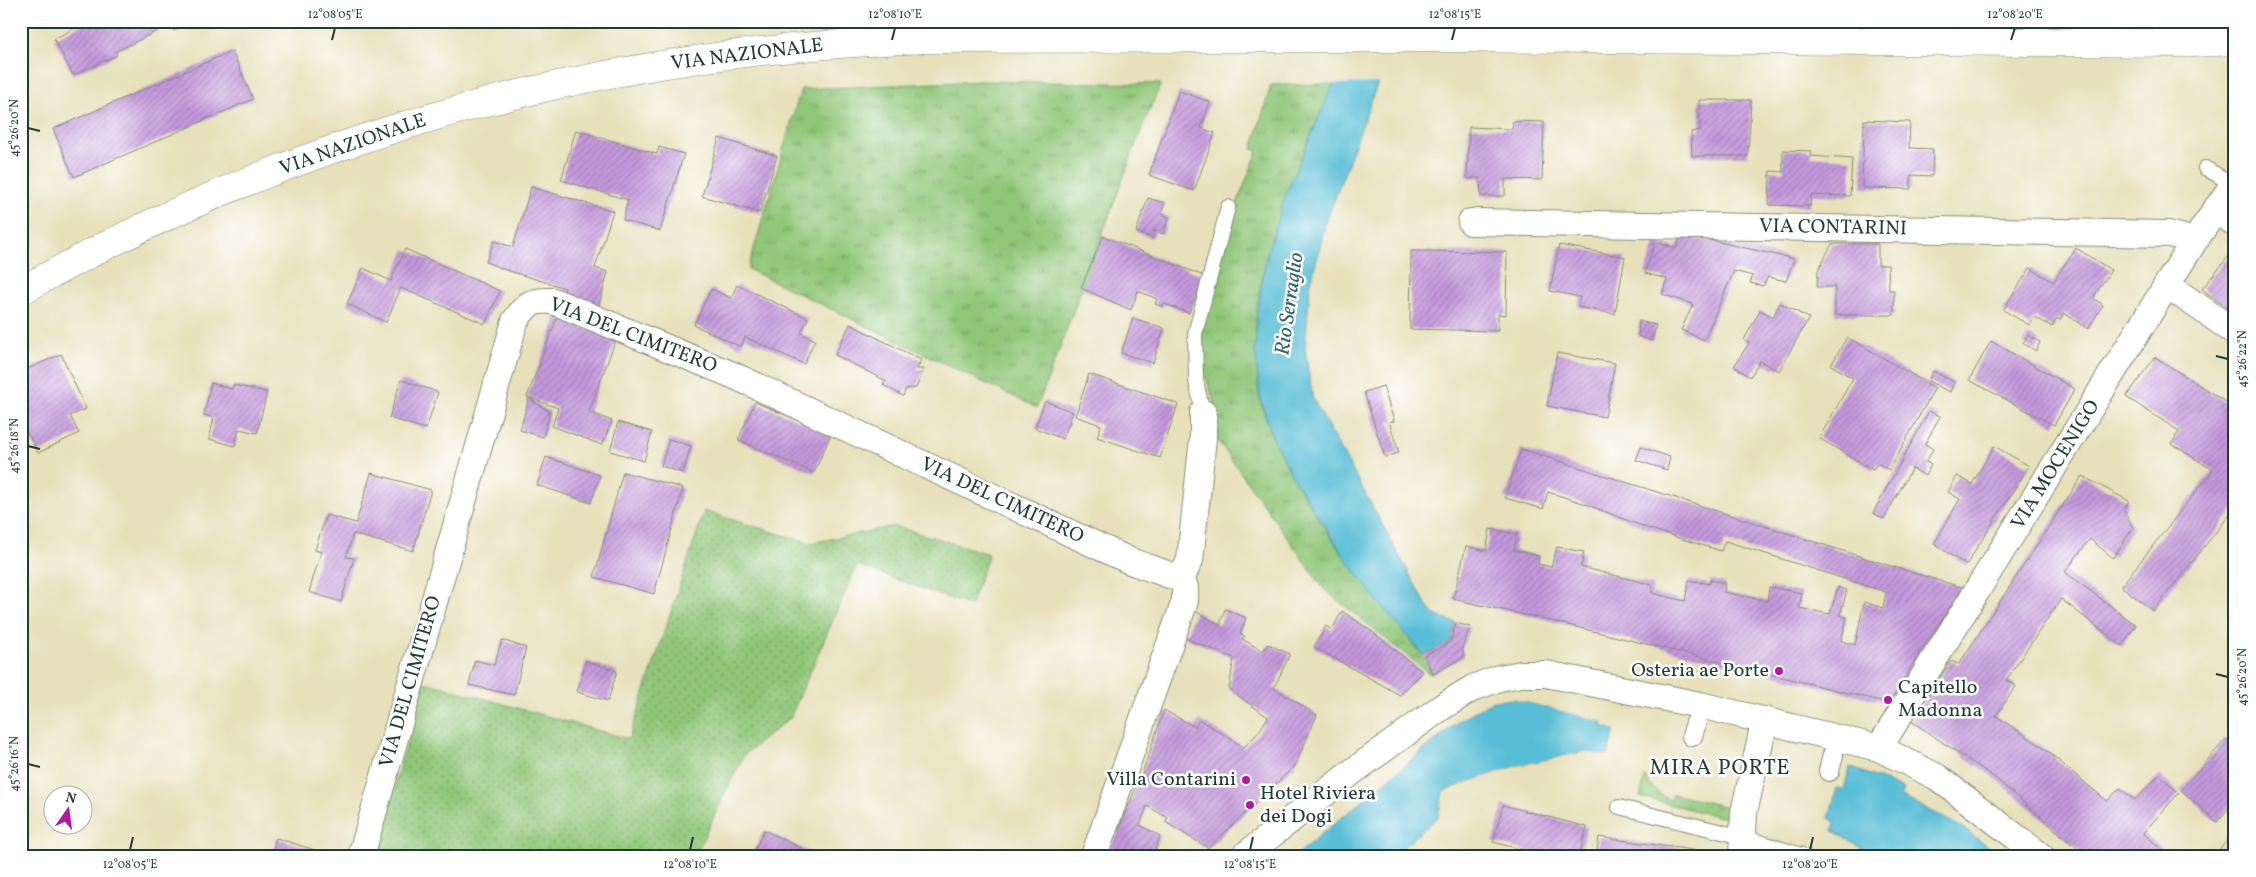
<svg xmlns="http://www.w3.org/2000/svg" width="2256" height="877" font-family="Vollkorn,serif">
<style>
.grass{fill:url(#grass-tufts);stroke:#588256}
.garden{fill:url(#garden-dots);stroke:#588256}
.water{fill:#58bdd6;stroke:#3c7d85}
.pier{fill:#e7e0ba}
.building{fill:url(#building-hatch)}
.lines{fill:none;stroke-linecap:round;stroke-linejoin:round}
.service-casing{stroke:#838e77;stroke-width:16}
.pedestrian-casing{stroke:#838e77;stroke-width:22}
.minor-casing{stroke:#838e77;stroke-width:28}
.primary-casing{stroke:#838e77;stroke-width:29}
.service{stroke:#fff;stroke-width:14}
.pedestrian{stroke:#fff;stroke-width:20}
.minor{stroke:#fff;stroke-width:26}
.primary{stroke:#fff;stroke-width:28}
.ticks{fill:none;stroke:#1f3d34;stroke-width:2}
.poi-dot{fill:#b5179e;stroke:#fff;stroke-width:2}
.labels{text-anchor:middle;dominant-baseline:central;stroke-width:5;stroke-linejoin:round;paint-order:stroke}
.street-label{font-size:20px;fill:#1f3d34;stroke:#fff}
.poi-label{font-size:20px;fill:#1f3d34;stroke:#fff;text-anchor:end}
.water-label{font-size:21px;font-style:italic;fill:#306365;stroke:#fff}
.quarter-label{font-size:22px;letter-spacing:1px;fill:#1f3d34;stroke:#fff}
.neatline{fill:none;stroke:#1f3d34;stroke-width:2}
.ticks-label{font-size:12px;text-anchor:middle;fill:#1f3d34}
</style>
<defs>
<pattern id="grass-tufts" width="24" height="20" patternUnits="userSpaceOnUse" patternTransform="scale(1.25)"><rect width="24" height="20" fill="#90c678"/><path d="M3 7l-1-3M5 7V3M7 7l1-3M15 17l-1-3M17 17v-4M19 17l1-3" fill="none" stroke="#75a263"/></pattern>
<pattern id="garden-dots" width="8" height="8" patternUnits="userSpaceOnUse" patternTransform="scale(1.25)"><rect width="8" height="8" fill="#90c678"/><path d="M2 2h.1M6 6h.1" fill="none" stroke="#75a263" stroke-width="1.8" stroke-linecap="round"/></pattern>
<pattern id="building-hatch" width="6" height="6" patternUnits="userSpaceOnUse" patternTransform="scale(1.25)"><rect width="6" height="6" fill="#c599dd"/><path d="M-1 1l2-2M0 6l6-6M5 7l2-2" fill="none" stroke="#9f7eb4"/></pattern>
</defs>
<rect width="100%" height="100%" fill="#fff"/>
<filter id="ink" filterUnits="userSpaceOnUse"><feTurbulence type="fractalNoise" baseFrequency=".02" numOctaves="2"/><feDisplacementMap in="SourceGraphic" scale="10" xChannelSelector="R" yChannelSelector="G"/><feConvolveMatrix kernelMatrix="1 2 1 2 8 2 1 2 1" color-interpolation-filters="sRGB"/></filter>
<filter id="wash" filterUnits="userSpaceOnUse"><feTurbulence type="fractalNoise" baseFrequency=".0096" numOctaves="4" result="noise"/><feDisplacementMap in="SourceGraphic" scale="20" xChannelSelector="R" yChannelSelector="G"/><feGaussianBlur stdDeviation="1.12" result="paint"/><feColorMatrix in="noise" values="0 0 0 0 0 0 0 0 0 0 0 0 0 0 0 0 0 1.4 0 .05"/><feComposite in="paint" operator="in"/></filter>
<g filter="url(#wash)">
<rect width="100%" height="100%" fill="#e7e0ba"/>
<g class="grass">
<polygon points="981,81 1161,84 1145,120 1037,408 748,269 801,89"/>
<path d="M1333 84C1295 174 1246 269 1257 370 1258 379 1258 390 1260 400 1277 459 1313 512 1348 562 1375 600 1411 633 1433 674H1430L1324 589 1218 441 1215 404 1203 369 1200 349 1203 327 1237 203 1258 151 1252 149 1271 85Z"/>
<path d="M1645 776C1651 788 1659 795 1671 800L1673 794 1728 807 1725 818 1640 797Z"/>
</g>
<polygon class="garden" points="704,511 810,543 895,526 989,554 970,606 857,565 790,718 743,756 695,856 373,856 425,682 629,739"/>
<g class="water">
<polygon points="1401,21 1326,222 1310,287 1305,349 1313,399 1426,604 1435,615 1456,623 1450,642 1424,656 1378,602 1348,562 1294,479 1274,441 1260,398 1255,351 1257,310 1267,253 1287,191 1333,84"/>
<polygon points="1515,699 1604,722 1603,726 1615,729 1608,755 1585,752 1550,759 1517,766 1443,791 1438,817 1393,856 1295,856 1461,719 1493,701"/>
<polygon points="1850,767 1904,789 1901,796 1963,828 2000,856 1874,856 1833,831 1835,822 1829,818 1837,788 1844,789"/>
</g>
<g class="pier">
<polygon points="1353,21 1403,21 1380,83 1330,84"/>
<polygon points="1522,698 1605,720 1606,725 1616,727 1617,730 1603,726 1604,722 1515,699"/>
<polygon points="1585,752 1611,756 1608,758 1585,754 1518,769 1461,787 1461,785 1517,766"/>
</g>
<g id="blocks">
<g class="building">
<polygon points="88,21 192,21 174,31 169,25 115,52 117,55 73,75 54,39"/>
<polygon points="232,51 253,99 74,177 53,129"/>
<polygon points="1179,91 1210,102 1201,128 1215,133 1194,191 1149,175"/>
<polygon points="1699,100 1751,100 1748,156 1692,156 1691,132 1700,130"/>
<polygon points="1864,120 1910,122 1909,148 1933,149 1932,176 1911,175 1911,189 1862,188"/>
<polygon points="1513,121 1544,122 1542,180 1505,179 1505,196 1481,196 1480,178 1467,178 1469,127 1512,129"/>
<polygon points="576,130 657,154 659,147 684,154 660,231 623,220 628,200 561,180"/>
<polygon points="719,138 777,156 760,213 702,196"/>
<polygon points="1783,150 1812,151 1811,156 1852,159 1850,196 1811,195 1810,206 1769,205 1770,171 1783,172"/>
<polygon points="531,187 613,211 595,268 608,272 599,305 563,294 565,288 506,270 486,262 494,241 513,247"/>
<polygon points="1148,198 1165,203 1161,214 1169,217 1163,234 1155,231 1152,238 1136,232"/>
<polygon points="1103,236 1204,276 1189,313 1164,304 1163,307 1155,304 1157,299 1138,291 1131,310 1081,288"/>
<polygon points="1682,236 1715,241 1794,259 1786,281 1768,277 1763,286 1750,283 1753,276 1734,271 1704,340 1681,330 1693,304 1662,294 1667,279 1645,273 1655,242 1676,248"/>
<polygon points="1832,244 1878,244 1878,265 1888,265 1889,290 1894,290 1894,315 1835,315 1835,287 1817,287 1818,270"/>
<polygon points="1559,245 1625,257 1615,314 1578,307 1580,297 1550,291"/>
<polygon points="2076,248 2111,270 2093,298 2103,305 2088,329 2064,313 2060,320 2057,318 2052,327 2035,317 2029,325 2003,310 2030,268 2053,282"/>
<polygon points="2235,248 2235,314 2202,289"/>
<polygon points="405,249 500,291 485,324 401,288 386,322 347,304 363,268 391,281"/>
<polygon points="1411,251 1507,252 1506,315 1498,314 1498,331 1410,329"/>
<polygon points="737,285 808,318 801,333 815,340 804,364 745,337 741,347 694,325 711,289 731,298"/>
<polygon points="1780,303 1809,318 1779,371 1760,361 1750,377 1734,366 1749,343 1744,340 1760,310 1773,317"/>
<polygon points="557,317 616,339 589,412 612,421 602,445 552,426 558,408 527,397"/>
<polygon points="1133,318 1164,328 1153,363 1121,353"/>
<polygon points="1639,321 1656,325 1652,341 1638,336"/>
<polygon points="850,324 921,360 917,369 924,369 916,388 906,389 903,396 883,385 886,381 835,355"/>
<polygon points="2028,335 2040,342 2036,351 2023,343"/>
<polygon points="1847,337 1935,388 1889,470 1877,463 1873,470 1819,438 1853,378 1831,365"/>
<polygon points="1991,341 2075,389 2054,425 1969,380"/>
<polygon points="1557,353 1615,363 1605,417 1547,406"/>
<polygon points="61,354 86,409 70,416 79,433 38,453 28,434 21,437 21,372"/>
<polygon points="2155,357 2235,408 2235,508 2153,611 2121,586 2213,470 2172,444 2179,431 2126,397"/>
<polygon points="1933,371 1954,382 1950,392 1928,381"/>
<polygon points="1089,374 1178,404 1160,458 1097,437 1101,425 1075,416"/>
<polygon points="401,380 438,392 426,429 389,418"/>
<polygon points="211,383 232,389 233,385 267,392 257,433 239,429 235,446 209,439 214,418 204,415"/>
<polygon points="1383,386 1394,421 1389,422 1399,453 1385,457 1364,392"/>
<polygon points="529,398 550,412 543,437 520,430"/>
<polygon points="1045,401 1073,412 1063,439 1035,428"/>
<polygon points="755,402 831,434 814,473 738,440"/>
<polygon points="1929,411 1940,416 1925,444 1933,449 1926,462 1931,465 1925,476 1912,468 1884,519 1873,513"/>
<polygon points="618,422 652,432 644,461 610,451"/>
<polygon points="669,439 691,446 683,473 661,466"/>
<polygon points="1994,446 2029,466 1966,565 1934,544 1960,499 1948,492 1957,476 1972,484"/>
<polygon points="1641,447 1670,457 1667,470 1636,460"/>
<polygon points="1521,449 1894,567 1964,588 1928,639 1889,703 1539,618 1453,599 1466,546 1486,551 1490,529 1517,534 1514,550 1539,556 1538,564 1551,567 1557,547 1584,552 1581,567 1653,585 1652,593 1685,601 1689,580 1710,584 1710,580 1725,583 1724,592 1767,601 1769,587 1802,593 1799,608 1830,614 1838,587 1847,590 1840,615 1847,617 1841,641 1855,645 1864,602 1883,608 1886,592 1725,541 1721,551 1647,528 1583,503 1548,492 1543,509 1505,498"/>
<polygon points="546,457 600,475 591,503 537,485"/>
<polygon points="623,472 683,488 654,594 594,577"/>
<polygon points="371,473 431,490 413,551 353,534 346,557 354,558 341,602 309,592 321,552 315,550 326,515 356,523"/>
<polygon points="2082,476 2129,501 2124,510 2133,528 2113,558 2090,539 2065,572 2136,625 2122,646 2061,599 2006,680 2016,686 1996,716 2041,746 2107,801 2120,788 2135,800 2159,775 2179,793 2143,833 2170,856 2086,856 1994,777 1911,721 1951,661 1959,664"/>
<polygon points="1225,609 1246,618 1240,634 1245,636 1242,639 1263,651 1268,644 1290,654 1274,688 1317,715 1295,766 1208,848 1165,822 1168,818 1147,806 1140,825 1160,836 1153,856 1107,856 1142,774 1164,710 1195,727 1200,720 1244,747 1258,733 1268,717 1229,689 1234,658 1185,638 1195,611 1220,625"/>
<polygon points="1342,611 1374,633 1423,672 1400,695 1314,647 1326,626 1332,630"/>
<polygon points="1456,623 1470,627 1462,648 1464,657 1433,674 1424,656 1450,642"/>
<polygon points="502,640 526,648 514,695 469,685 475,660 494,665"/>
<polygon points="586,661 617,671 608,701 577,692"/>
<polygon points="2226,739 2235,746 2235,801 2217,822 2181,790"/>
<polygon points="1503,805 1587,827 1579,856 1547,856 1493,842"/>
<polygon points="764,830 817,856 752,856"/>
<polygon points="2235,831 2235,856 2214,856"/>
<polygon points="1599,837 1722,854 1722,856 1596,856"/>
<polygon points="276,838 315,850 313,856 272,856"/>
</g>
</g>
</g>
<g filter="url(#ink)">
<use href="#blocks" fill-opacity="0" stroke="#838e77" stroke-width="1"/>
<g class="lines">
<defs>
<g id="service">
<polyline points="2205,168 2224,179 2235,179"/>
<polyline points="1203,413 1196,381 1195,334 1228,207"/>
<polyline points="1619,807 1743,837 1805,856"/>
</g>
<g id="pedestrian">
<polyline points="1692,736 1696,723"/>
<polyline points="1829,771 1833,755"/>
</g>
<g id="minor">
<polyline points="2216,209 2235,224"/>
<polyline points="1471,222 2169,234 2181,237 2193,243"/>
<polyline points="2167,285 2235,332"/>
<polyline points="1181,579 1190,560 1203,438 1203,413"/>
<polyline points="1879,748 2193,243 2235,182"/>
<path d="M361 856 515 321C527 303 531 300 553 301L735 376 1130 561 1181 579 1185 587V601L1094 856"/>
<polyline points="1244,856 1352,772 1442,707 1473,688 1499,678 1522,674 1546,674 1700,705 1879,748 1937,777 2041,856"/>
<polyline points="1742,856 1744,812 1765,720"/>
</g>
<path id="primary" d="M21 291C234 170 471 90 714 57 785 47 857 42 928 39L1434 38 2193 43 2235 41"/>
</defs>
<use href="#service" class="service-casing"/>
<use href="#pedestrian" class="pedestrian-casing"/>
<use href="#minor" class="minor-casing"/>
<use href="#primary" class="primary-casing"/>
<use href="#service" class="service"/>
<use href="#pedestrian" class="pedestrian"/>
<use href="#minor" class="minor"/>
<use href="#primary" class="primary"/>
</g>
</g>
<path class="ticks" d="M332 40 335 28M892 40 895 28M1452 40 1455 28M2011 40 2015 28M28 128 40 131M2216 356 2228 359M28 446 40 449M2216 674 2228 677M28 764 40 767M130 850 133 837M690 850 693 837M1250 850 1253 837M1810 850 1813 837"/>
<g class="poi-dot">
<circle cx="1779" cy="671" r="5"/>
<circle cx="1888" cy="700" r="5"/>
<circle cx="1246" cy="780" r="5"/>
<circle cx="1250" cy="805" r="5"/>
</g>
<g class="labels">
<g class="street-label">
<text transform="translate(747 55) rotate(-7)">VIA NAZIONALE</text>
<text transform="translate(353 145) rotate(-19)">VIA NAZIONALE</text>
<text transform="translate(1833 228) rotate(1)">VIA CONTARINI</text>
<text transform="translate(633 336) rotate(21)">VIA DEL CIMITERO</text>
<text transform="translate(2056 465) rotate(-58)">VIA MOCENIGO</text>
<text transform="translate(1002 501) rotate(25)">VIA DEL CIMITERO</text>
<text transform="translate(411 682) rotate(-74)">VIA DEL CIMITERO</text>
</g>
<g class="poi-label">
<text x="1769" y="671">Osteria ae Porte</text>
<text x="1898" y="688" text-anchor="start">Capitello<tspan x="1898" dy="23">Madonna</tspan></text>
<text x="1236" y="780">Villa Contarini</text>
<text x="1260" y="794" text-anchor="start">Hotel Riviera<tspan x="1260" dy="23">dei Dogi</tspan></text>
</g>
<g class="water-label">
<text transform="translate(1290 304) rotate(-82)">Rio Serraglio</text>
</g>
<g class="quarter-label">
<text x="1720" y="768">MIRA PORTE</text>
</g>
</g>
<rect width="2256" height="877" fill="none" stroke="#fff" stroke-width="55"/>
<g transform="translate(68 810) rotate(14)"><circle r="24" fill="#ffffff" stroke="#a5b1ae"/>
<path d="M0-4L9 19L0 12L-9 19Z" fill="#b5179e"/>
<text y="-8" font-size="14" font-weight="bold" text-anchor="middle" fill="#1f3d34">N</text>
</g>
<rect x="28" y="28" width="2200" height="822" class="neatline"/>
<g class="ticks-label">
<text x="335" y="18">12°08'05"E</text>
<text x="895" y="18">12°08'10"E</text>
<text x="1455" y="18">12°08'15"E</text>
<text x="2015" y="18">12°08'20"E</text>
<text transform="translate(14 128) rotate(-90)" y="4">45°26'20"N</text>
<text transform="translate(2242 359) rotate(-90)" y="4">45°26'22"N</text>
<text transform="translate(14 446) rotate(-90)" y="4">45°26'18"N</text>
<text transform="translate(2242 677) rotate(-90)" y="4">45°26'20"N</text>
<text transform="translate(14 764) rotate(-90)" y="4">45°26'16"N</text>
<text x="130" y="868">12°08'05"E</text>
<text x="690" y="868">12°08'10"E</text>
<text x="1250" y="868">12°08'15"E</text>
<text x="1810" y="868">12°08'20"E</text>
</g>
</svg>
